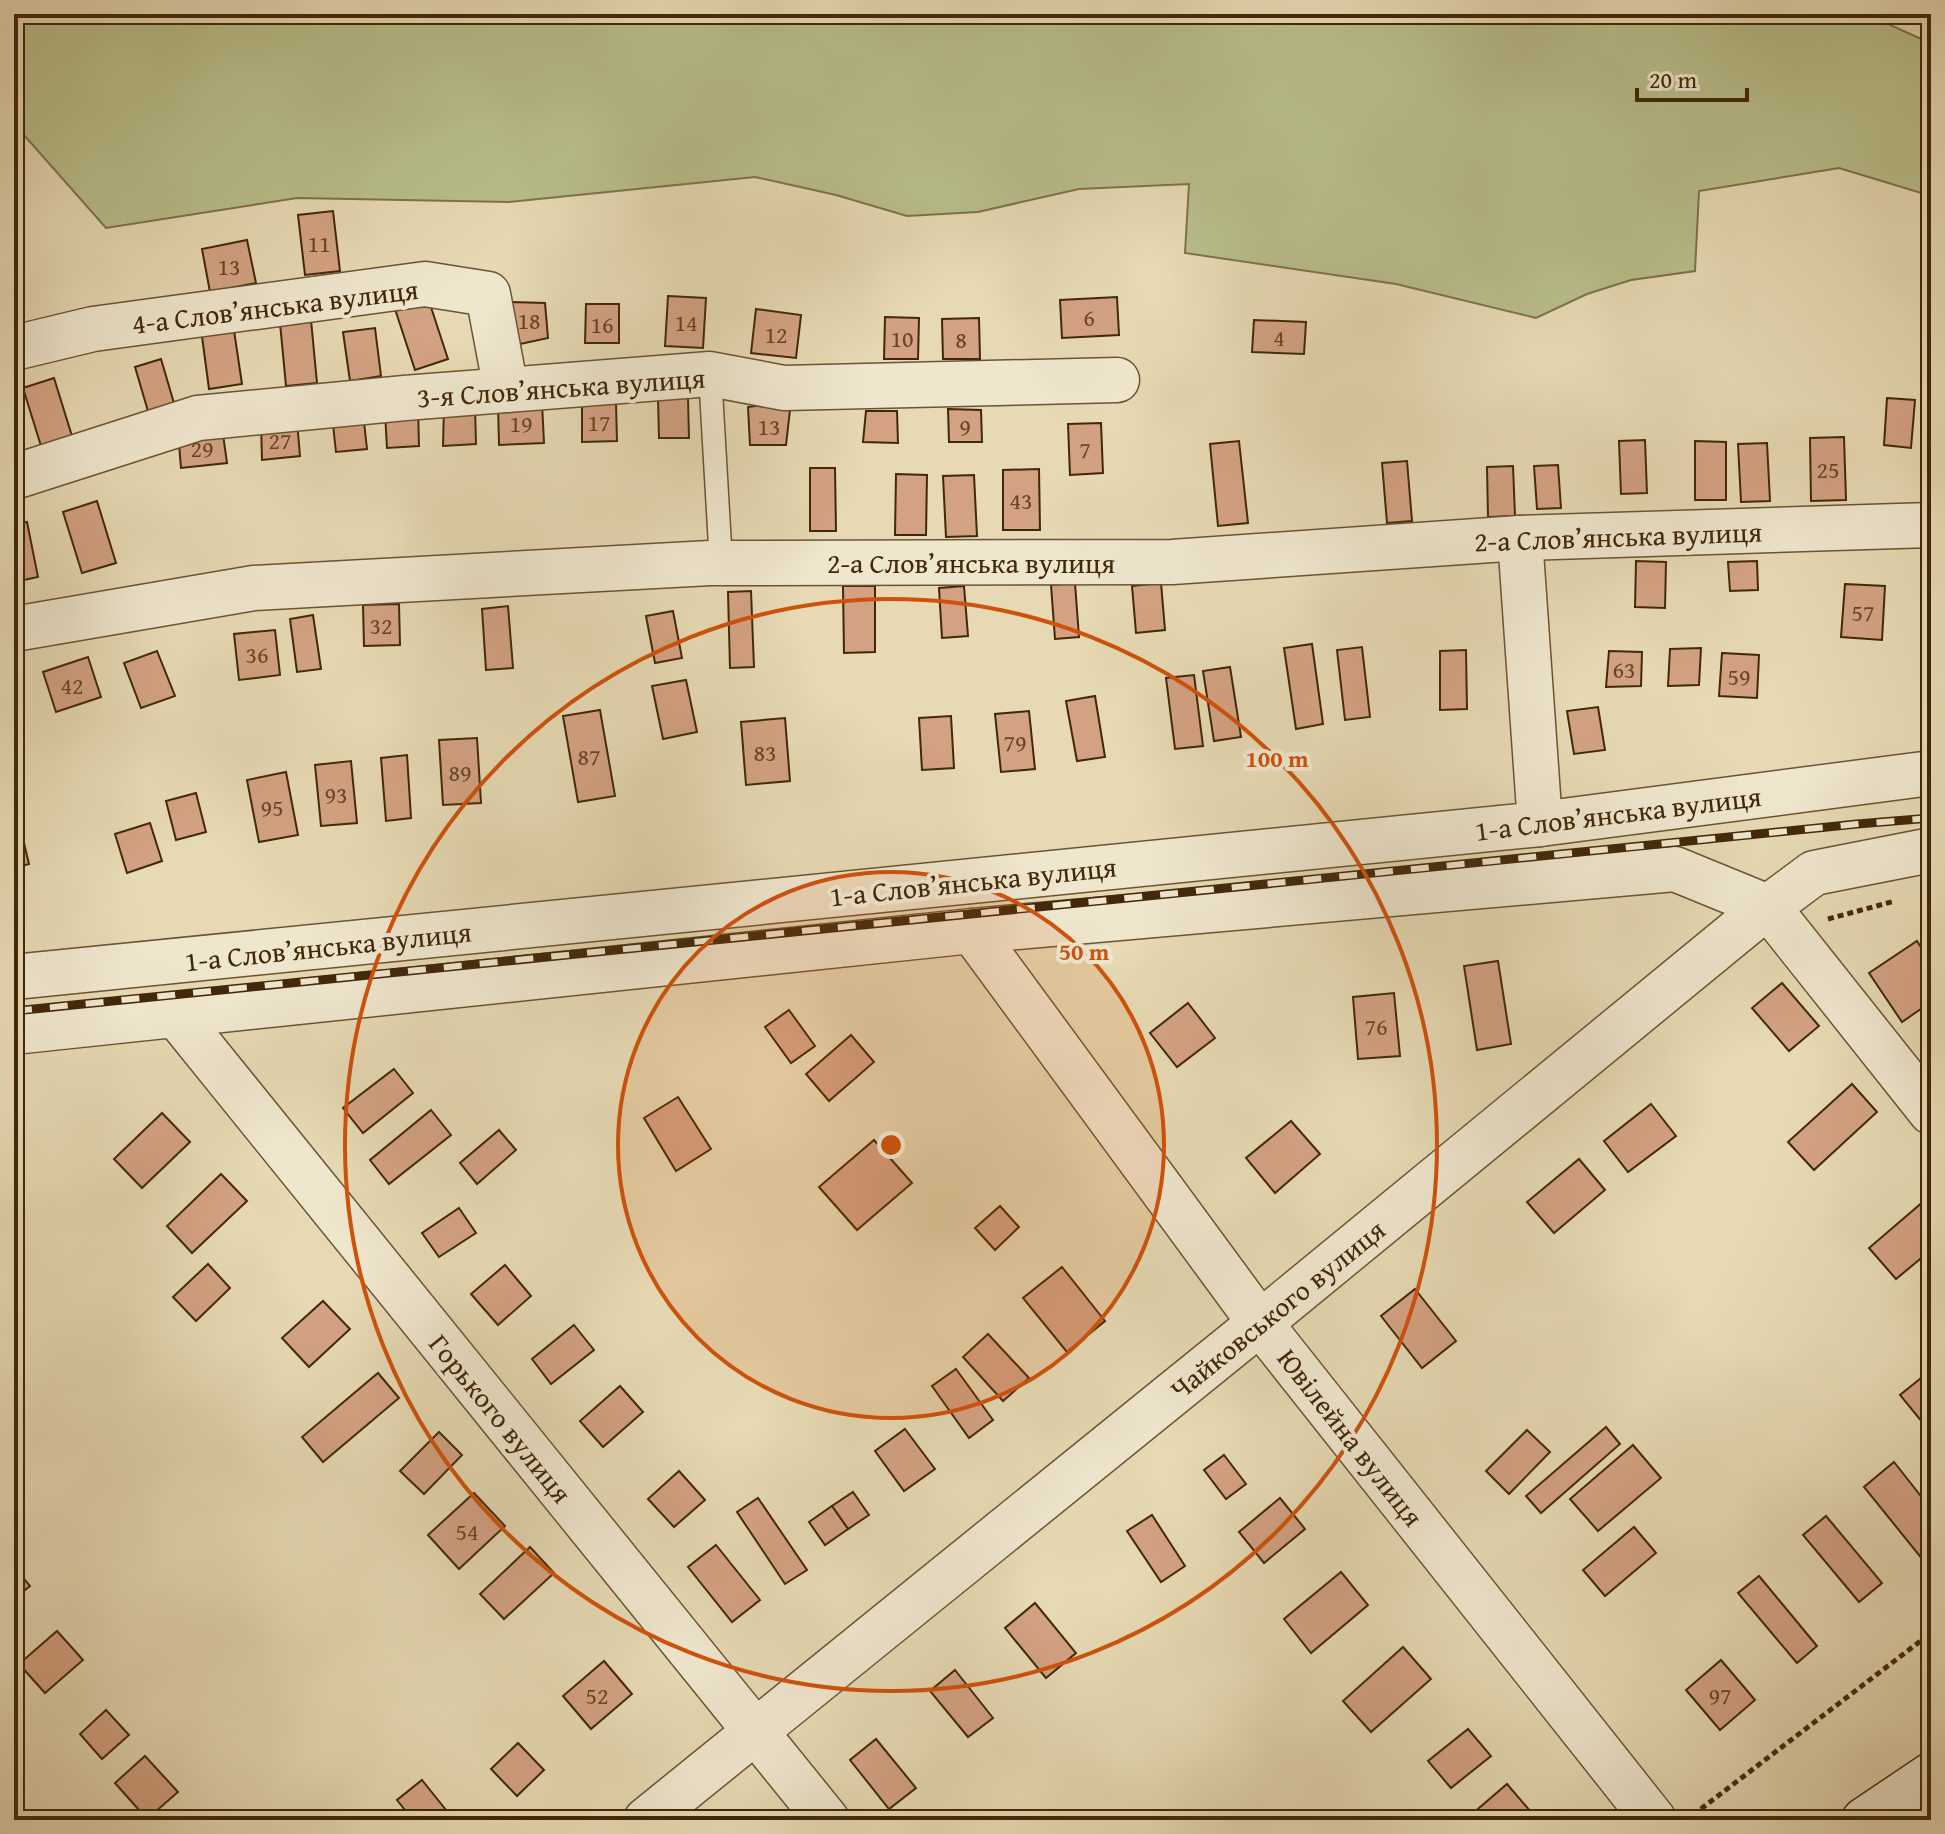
<svg xmlns="http://www.w3.org/2000/svg" width="1945" height="1834" font-family="'Gentium Book Plus',serif">
<style>
.green{fill:#b8be8b;stroke:#7d734a;stroke-width:2}
.building{fill:#d3a282;stroke:#422808;stroke-width:2}
.lines{fill:none;stroke-linecap:round;stroke-linejoin:round}
.lane-casing{stroke:#6b5433;stroke-width:25}
.street-casing{stroke:#6b5433;stroke-width:47}
.secondary-casing{stroke:#422808;stroke-width:47}
.path{stroke:#422808;stroke-width:5;stroke-dasharray:6 4;stroke-linecap:butt}
.lane{stroke:#efe6ce;stroke-width:22}
.street{stroke:#efe6ce;stroke-width:44}
.secondary{stroke:#efe6ce;stroke-width:44}
.rail-casing{stroke:#422808;stroke-width:9}
.rail{stroke:#efe6ce;stroke-width:6;stroke-dasharray:18;stroke-linecap:butt}
.ring{fill:none;stroke:#cf520b;stroke-width:4}
.labels{text-anchor:middle;dominant-baseline:central;stroke-width:8;stroke-linejoin:round;paint-order:stroke}
.number-label{font-size:24px;fill:#664626}
.street-label{font-size:28px;fill:#422808;stroke:#efe6ce}
.centre{fill:#cf520b;stroke:#efe6ce;stroke-width:4}
.ring-label{font-size:24px;text-anchor:middle;font-weight:bold;fill:#cf520b;stroke:#efe6ce;stroke-width:8;stroke-linejoin:round;paint-order:stroke}
</style>
<rect width="100%" height="100%" fill="#e6d9b3"/>
<filter id="stains"><feTurbulence type="fractalNoise" baseFrequency=".0025" numOctaves="4"/><feColorMatrix values="0 0 0 0 .2 0 0 0 0 .09 0 0 0 0 .02 0 0 0 .5 -.17"/></filter>
<radialGradient id="worn" r=".72"><stop offset=".6" stop-color="#630" stop-opacity="0"/><stop offset="1" stop-color="#630" stop-opacity=".3"/></radialGradient>
<polygon class="green" points="14,14 1866,14 1919,38 1931,38 1931,196 1839,168 1699,191 1695,271 1631,280 1587,294 1536,318 1396,284 1185,253 1189,184 1079,189 978,212 907,216 836,195 755,177 509,202 297,198 106,228 16,126 14,125"/>
<g class="building">
<polygon points="333,211 340,271 305,275 298,215"/>
<polygon points="247,240 256,283 210,292 202,249"/>
<polygon points="427,295 448,359 415,370 394,306"/>
<polygon points="668,296 706,298 703,348 665,346"/>
<polygon points="1117,297 1119,335 1062,338 1060,300"/>
<polygon points="511,302 545,303 548,338 511,346"/>
<polygon points="586,304 619,304 619,343 585,343"/>
<polygon points="756,309 801,315 796,358 751,353"/>
<polygon points="885,317 919,318 918,359 884,359"/>
<polygon points="979,318 980,359 943,359 942,319"/>
<polygon points="311,320 317,383 286,386 280,323"/>
<polygon points="1254,320 1306,322 1304,354 1252,352"/>
<polygon points="233,324 242,384 209,389 201,329"/>
<polygon points="375,328 381,376 350,381 343,332"/>
<polygon points="161,359 176,410 150,418 135,367"/>
<polygon points="54,378 72,436 41,446 23,388"/>
<polygon points="658,398 688,398 689,438 659,438"/>
<polygon points="1887,398 1915,400 1911,448 1884,445"/>
<polygon points="791,401 786,445 750,445 748,407"/>
<polygon points="542,403 544,443 499,445 498,404"/>
<polygon points="582,403 616,403 617,441 582,442"/>
<polygon points="475,406 476,444 443,446 444,408"/>
<polygon points="418,407 419,446 387,448 385,412"/>
<polygon points="948,409 981,410 982,442 949,442"/>
<polygon points="866,411 897,411 898,443 863,442"/>
<polygon points="363,413 367,449 336,452 332,416"/>
<polygon points="297,421 300,456 262,460 261,424"/>
<polygon points="1101,423 1103,473 1070,475 1068,424"/>
<polygon points="222,427 227,463 181,468 178,432"/>
<polygon points="1844,437 1846,500 1811,501 1810,438"/>
<polygon points="1645,440 1647,493 1621,494 1619,441"/>
<polygon points="1239,441 1248,523 1218,526 1210,444"/>
<polygon points="1695,441 1726,442 1726,500 1695,500"/>
<polygon points="1767,443 1770,501 1741,502 1738,444"/>
<polygon points="1407,461 1412,521 1387,523 1382,463"/>
<polygon points="1558,465 1561,508 1537,509 1534,466"/>
<polygon points="1513,466 1515,516 1488,517 1487,467"/>
<polygon points="810,468 835,468 836,531 810,531"/>
<polygon points="1039,469 1040,530 1003,530 1003,470"/>
<polygon points="896,474 927,475 926,535 895,535"/>
<polygon points="974,475 977,536 946,537 943,476"/>
<polygon points="97,501 116,563 82,573 63,512"/>
<polygon points="27,522 38,577 14,582 14,524"/>
<polygon points="1636,561 1666,562 1665,608 1635,607"/>
<polygon points="1757,561 1758,590 1730,591 1728,562"/>
<polygon points="1075,583 1079,637 1055,639 1051,585"/>
<polygon points="1161,583 1165,630 1136,633 1132,586"/>
<polygon points="1845,584 1885,586 1882,640 1841,637"/>
<polygon points="843,586 875,586 875,652 844,653"/>
<polygon points="964,586 968,636 942,638 939,588"/>
<polygon points="751,591 754,667 730,668 728,592"/>
<polygon points="399,604 400,645 364,646 363,605"/>
<polygon points="508,606 513,668 486,670 482,609"/>
<polygon points="673,611 682,658 655,663 646,616"/>
<polygon points="313,615 321,669 297,672 290,619"/>
<polygon points="275,630 280,675 239,680 234,634"/>
<polygon points="1312,644 1323,724 1296,729 1284,648"/>
<polygon points="1362,647 1370,717 1345,720 1337,650"/>
<polygon points="1701,648 1699,685 1668,686 1670,649"/>
<polygon points="1466,650 1467,709 1440,710 1440,651"/>
<polygon points="157,651 175,696 141,708 124,663"/>
<polygon points="1609,651 1642,652 1641,686 1606,687"/>
<polygon points="1722,653 1759,655 1757,698 1719,696"/>
<polygon points="88,657 101,697 56,712 43,672"/>
<polygon points="1230,667 1241,737 1214,741 1203,671"/>
<polygon points="1194,675 1203,746 1175,749 1166,678"/>
<polygon points="686,680 697,732 663,739 652,686"/>
<polygon points="1095,696 1105,757 1077,761 1066,701"/>
<polygon points="1598,707 1605,750 1574,754 1567,711"/>
<polygon points="600,710 615,796 578,802 563,716"/>
<polygon points="1029,711 1035,769 1001,772 995,714"/>
<polygon points="951,716 954,768 922,770 919,718"/>
<polygon points="785,718 790,781 746,785 741,722"/>
<polygon points="477,738 481,803 443,805 439,740"/>
<polygon points="407,755 411,818 386,821 381,758"/>
<polygon points="351,761 357,823 321,826 315,765"/>
<polygon points="286,772 298,835 259,842 247,780"/>
<polygon points="196,793 206,832 176,840 166,801"/>
<polygon points="14,801 29,864 14,868"/>
<polygon points="150,823 162,861 127,873 115,834"/>
<polygon points="1917,941 1931,963 1931,1002 1902,1022 1869,973"/>
<polygon points="1498,961 1511,1044 1477,1050 1464,966"/>
<polygon points="1782,983 1819,1026 1789,1051 1752,1008"/>
<polygon points="1394,993 1400,1056 1358,1059 1353,997"/>
<polygon points="1188,1003 1215,1038 1177,1067 1150,1033"/>
<polygon points="789,1010 815,1046 791,1063 765,1027"/>
<polygon points="851,1035 874,1062 829,1101 806,1074"/>
<polygon points="394,1069 413,1093 363,1133 343,1108"/>
<polygon points="1852,1084 1877,1112 1814,1170 1788,1142"/>
<polygon points="678,1097 711,1149 676,1171 644,1118"/>
<polygon points="1651,1104 1676,1136 1628,1172 1604,1141"/>
<polygon points="431,1110 451,1135 389,1184 370,1160"/>
<polygon points="162,1113 190,1142 142,1188 114,1159"/>
<polygon points="1291,1121 1320,1154 1275,1193 1246,1158"/>
<polygon points="499,1130 516,1150 477,1184 460,1163"/>
<polygon points="874,1140 912,1183 857,1230 819,1187"/>
<polygon points="1579,1159 1605,1190 1554,1233 1527,1202"/>
<polygon points="221,1174 247,1201 192,1253 167,1226"/>
<polygon points="1931,1195 1931,1250 1896,1279 1869,1248"/>
<polygon points="1000,1206 1019,1227 995,1250 975,1228"/>
<polygon points="459,1208 476,1233 439,1257 422,1233"/>
<polygon points="208,1264 230,1288 196,1321 173,1297"/>
<polygon points="505,1265 531,1296 498,1325 471,1294"/>
<polygon points="1062,1267 1105,1321 1067,1352 1023,1298"/>
<polygon points="1415,1289 1456,1341 1422,1368 1381,1316"/>
<polygon points="323,1301 350,1329 309,1367 282,1338"/>
<polygon points="574,1325 594,1350 551,1384 532,1359"/>
<polygon points="988,1334 1029,1378 1003,1401 963,1357"/>
<polygon points="956,1369 993,1420 969,1438 932,1386"/>
<polygon points="1931,1370 1931,1433 1900,1395"/>
<polygon points="378,1373 399,1398 323,1462 302,1437"/>
<polygon points="620,1386 643,1412 603,1447 580,1421"/>
<polygon points="1606,1427 1620,1444 1541,1513 1526,1496"/>
<polygon points="905,1429 935,1469 904,1491 875,1451"/>
<polygon points="1527,1430 1550,1452 1509,1494 1486,1471"/>
<polygon points="439,1432 462,1455 424,1494 400,1471"/>
<polygon points="1633,1445 1661,1478 1598,1531 1570,1499"/>
<polygon points="1224,1455 1246,1484 1226,1499 1204,1470"/>
<polygon points="1894,1462 1931,1509 1931,1553 1923,1560 1864,1487"/>
<polygon points="679,1471 705,1500 674,1527 648,1499"/>
<polygon points="853,1492 869,1515 848,1529 832,1506"/>
<polygon points="474,1493 505,1526 459,1569 428,1535"/>
<polygon points="758,1498 807,1570 785,1584 737,1512"/>
<polygon points="1280,1498 1305,1529 1264,1563 1239,1532"/>
<polygon points="832,1506 848,1529 825,1545 809,1522"/>
<polygon points="1152,1515 1185,1566 1161,1582 1127,1531"/>
<polygon points="1826,1516 1882,1583 1859,1602 1803,1535"/>
<polygon points="1634,1527 1656,1553 1605,1596 1583,1570"/>
<polygon points="716,1545 760,1600 732,1622 688,1567"/>
<polygon points="530,1547 554,1573 504,1619 480,1594"/>
<polygon points="14,1567 30,1586 14,1599"/>
<polygon points="1341,1572 1368,1605 1311,1653 1284,1619"/>
<polygon points="1759,1576 1817,1646 1797,1663 1738,1593"/>
<polygon points="1035,1603 1076,1653 1046,1678 1005,1628"/>
<polygon points="57,1631 83,1660 45,1693 19,1664"/>
<polygon points="1403,1647 1431,1679 1371,1732 1343,1701"/>
<polygon points="1721,1660 1755,1700 1720,1730 1686,1690"/>
<polygon points="604,1661 632,1694 591,1729 563,1696"/>
<polygon points="955,1670 993,1718 968,1737 930,1691"/>
<polygon points="106,1710 129,1735 102,1759 80,1734"/>
<polygon points="1468,1729 1491,1756 1451,1788 1428,1761"/>
<polygon points="876,1739 916,1788 889,1809 850,1760"/>
<polygon points="518,1743 544,1770 517,1796 491,1769"/>
<polygon points="145,1756 178,1792 147,1819 115,1783"/>
<polygon points="422,1780 454,1820 413,1820 397,1800"/>
<polygon points="1507,1784 1531,1812 1522,1820 1465,1820"/>
</g>
<g class="lines">
<defs>
<polyline id="lane" points="710,374 721,563"/>
<g id="street">
<polyline points="14,348 93,329 425,284 488,294 506,390"/>
<polyline points="14,477 198,418 405,398 710,374 784,388 1117,380"/>
<polyline points="1520,538 1540,824"/>
<polyline points="14,629 254,588 710,563 1172,562 1520,538 1931,525"/>
<polyline points="972,931 1260,1323 1654,1820"/>
<polyline points="14,977 1540,824 1931,773"/>
<polyline points="176,1015 827,1820"/>
<polyline points="14,1032 972,931 1675,869 1768,907 1931,1112"/>
<polyline points="646,1820 1260,1323 1752,919 1814,873 1931,850"/>
</g>
<polyline id="secondary" points="1864,1820 1931,1775"/>
</defs>
<use href="#lane" class="lane-casing"/>
<use href="#street" class="street-casing"/>
<use href="#secondary" class="secondary-casing"/>
<g class="path">
<polyline points="1828,919 1895,901"/>
<polyline points="1693,1815 1931,1633"/>
</g>
<use href="#lane" class="lane"/>
<use href="#street" class="street"/>
<use href="#secondary" class="secondary"/>
<defs>
<polyline id="rail" points="14,1011 1857,824 1931,818"/>
</defs>
<use href="#rail" class="rail-casing"/>
<use href="#rail" class="rail"/>
</g>
<circle cx="891" cy="1145" r="273" fill="#cf520b" fill-opacity=".12"/>
<g class="ring">
<circle cx="891" cy="1145" r="273"/>
<circle cx="891" cy="1145" r="546"/>
</g>
<g class="labels">
<g class="number-label">
<text x="319" y="243">11</text>
<text x="229" y="266">13</text>
<text x="1089" y="317">6</text>
<text x="529" y="320">18</text>
<text x="686" y="322">14</text>
<text x="602" y="324">16</text>
<text x="776" y="334">12</text>
<text x="1279" y="337">4</text>
<text x="902" y="338">10</text>
<text x="961" y="339">8</text>
<text x="599" y="422">17</text>
<text x="521" y="423">19</text>
<text x="769" y="426">13</text>
<text x="965" y="426">9</text>
<text x="280" y="440">27</text>
<text x="202" y="448">29</text>
<text x="1085" y="449">7</text>
<text x="1828" y="469">25</text>
<text x="1021" y="500">43</text>
<text x="1863" y="612">57</text>
<text x="381" y="625">32</text>
<text x="257" y="654">36</text>
<text x="1624" y="669">63</text>
<text x="1739" y="676">59</text>
<text x="72" y="685">42</text>
<text x="1015" y="742">79</text>
<text x="765" y="752">83</text>
<text x="589" y="756">87</text>
<text x="460" y="772">89</text>
<text x="336" y="794">93</text>
<text x="272" y="807">95</text>
<text x="1376" y="1026">76</text>
<text x="467" y="1531">54</text>
<text x="597" y="1695">52</text>
<text x="1720" y="1695">97</text>
</g>
<g class="street-label">
<text transform="translate(275 306) rotate(-7)">4-а Слов’янська вулиця</text>
<text transform="translate(561 387) rotate(-4)">3-я Слов’янська вулиця</text>
<text transform="translate(1618 536) rotate(-2)">2-а Слов’янська вулиця</text>
<text x="971" y="562">2-а Слов’янська вулиця</text>
<text transform="translate(1618 813) rotate(-7)">1-а Слов’янська вулиця</text>
<text transform="translate(973 881) rotate(-6)">1-а Слов’янська вулиця</text>
<text transform="translate(328 946) rotate(-6)">1-а Слов’янська вулиця</text>
<text transform="translate(1277 1309) rotate(-39)">Чайковського вулиця</text>
<text transform="translate(501 1418) rotate(51)">Горького вулиця</text>
<text transform="translate(1351 1437) rotate(52)">Ювілейна вулиця</text>
</g>
</g>
<circle cx="891" cy="1145" r="12" class="centre"/>
<g class="ring-label">
<text x="1277" y="767">100 m</text>
<text x="1084" y="960">50 m</text>
</g>
<rect width="1945" height="1834" fill="none" stroke="#e6d9b3" stroke-width="48"/>
<rect x="16" y="16" width="1913" height="1802" fill="none" stroke="#422808" stroke-width="4"/>
<rect x="24" y="24" width="1897" height="1786" fill="none" stroke="#422808" stroke-width="2"/>
<path d="M1637 88v12h110v-12" fill="none" stroke="#422808" stroke-width="4"/>
<text x="1649" y="88" font-size="24" fill="#422808" stroke="#efe6ce" stroke-width="6" paint-order="stroke">20 m</text>
<rect width="100%" height="100%" filter="url(#stains)"/>
<rect width="100%" height="100%" fill="url(#worn)"/>
</svg>
